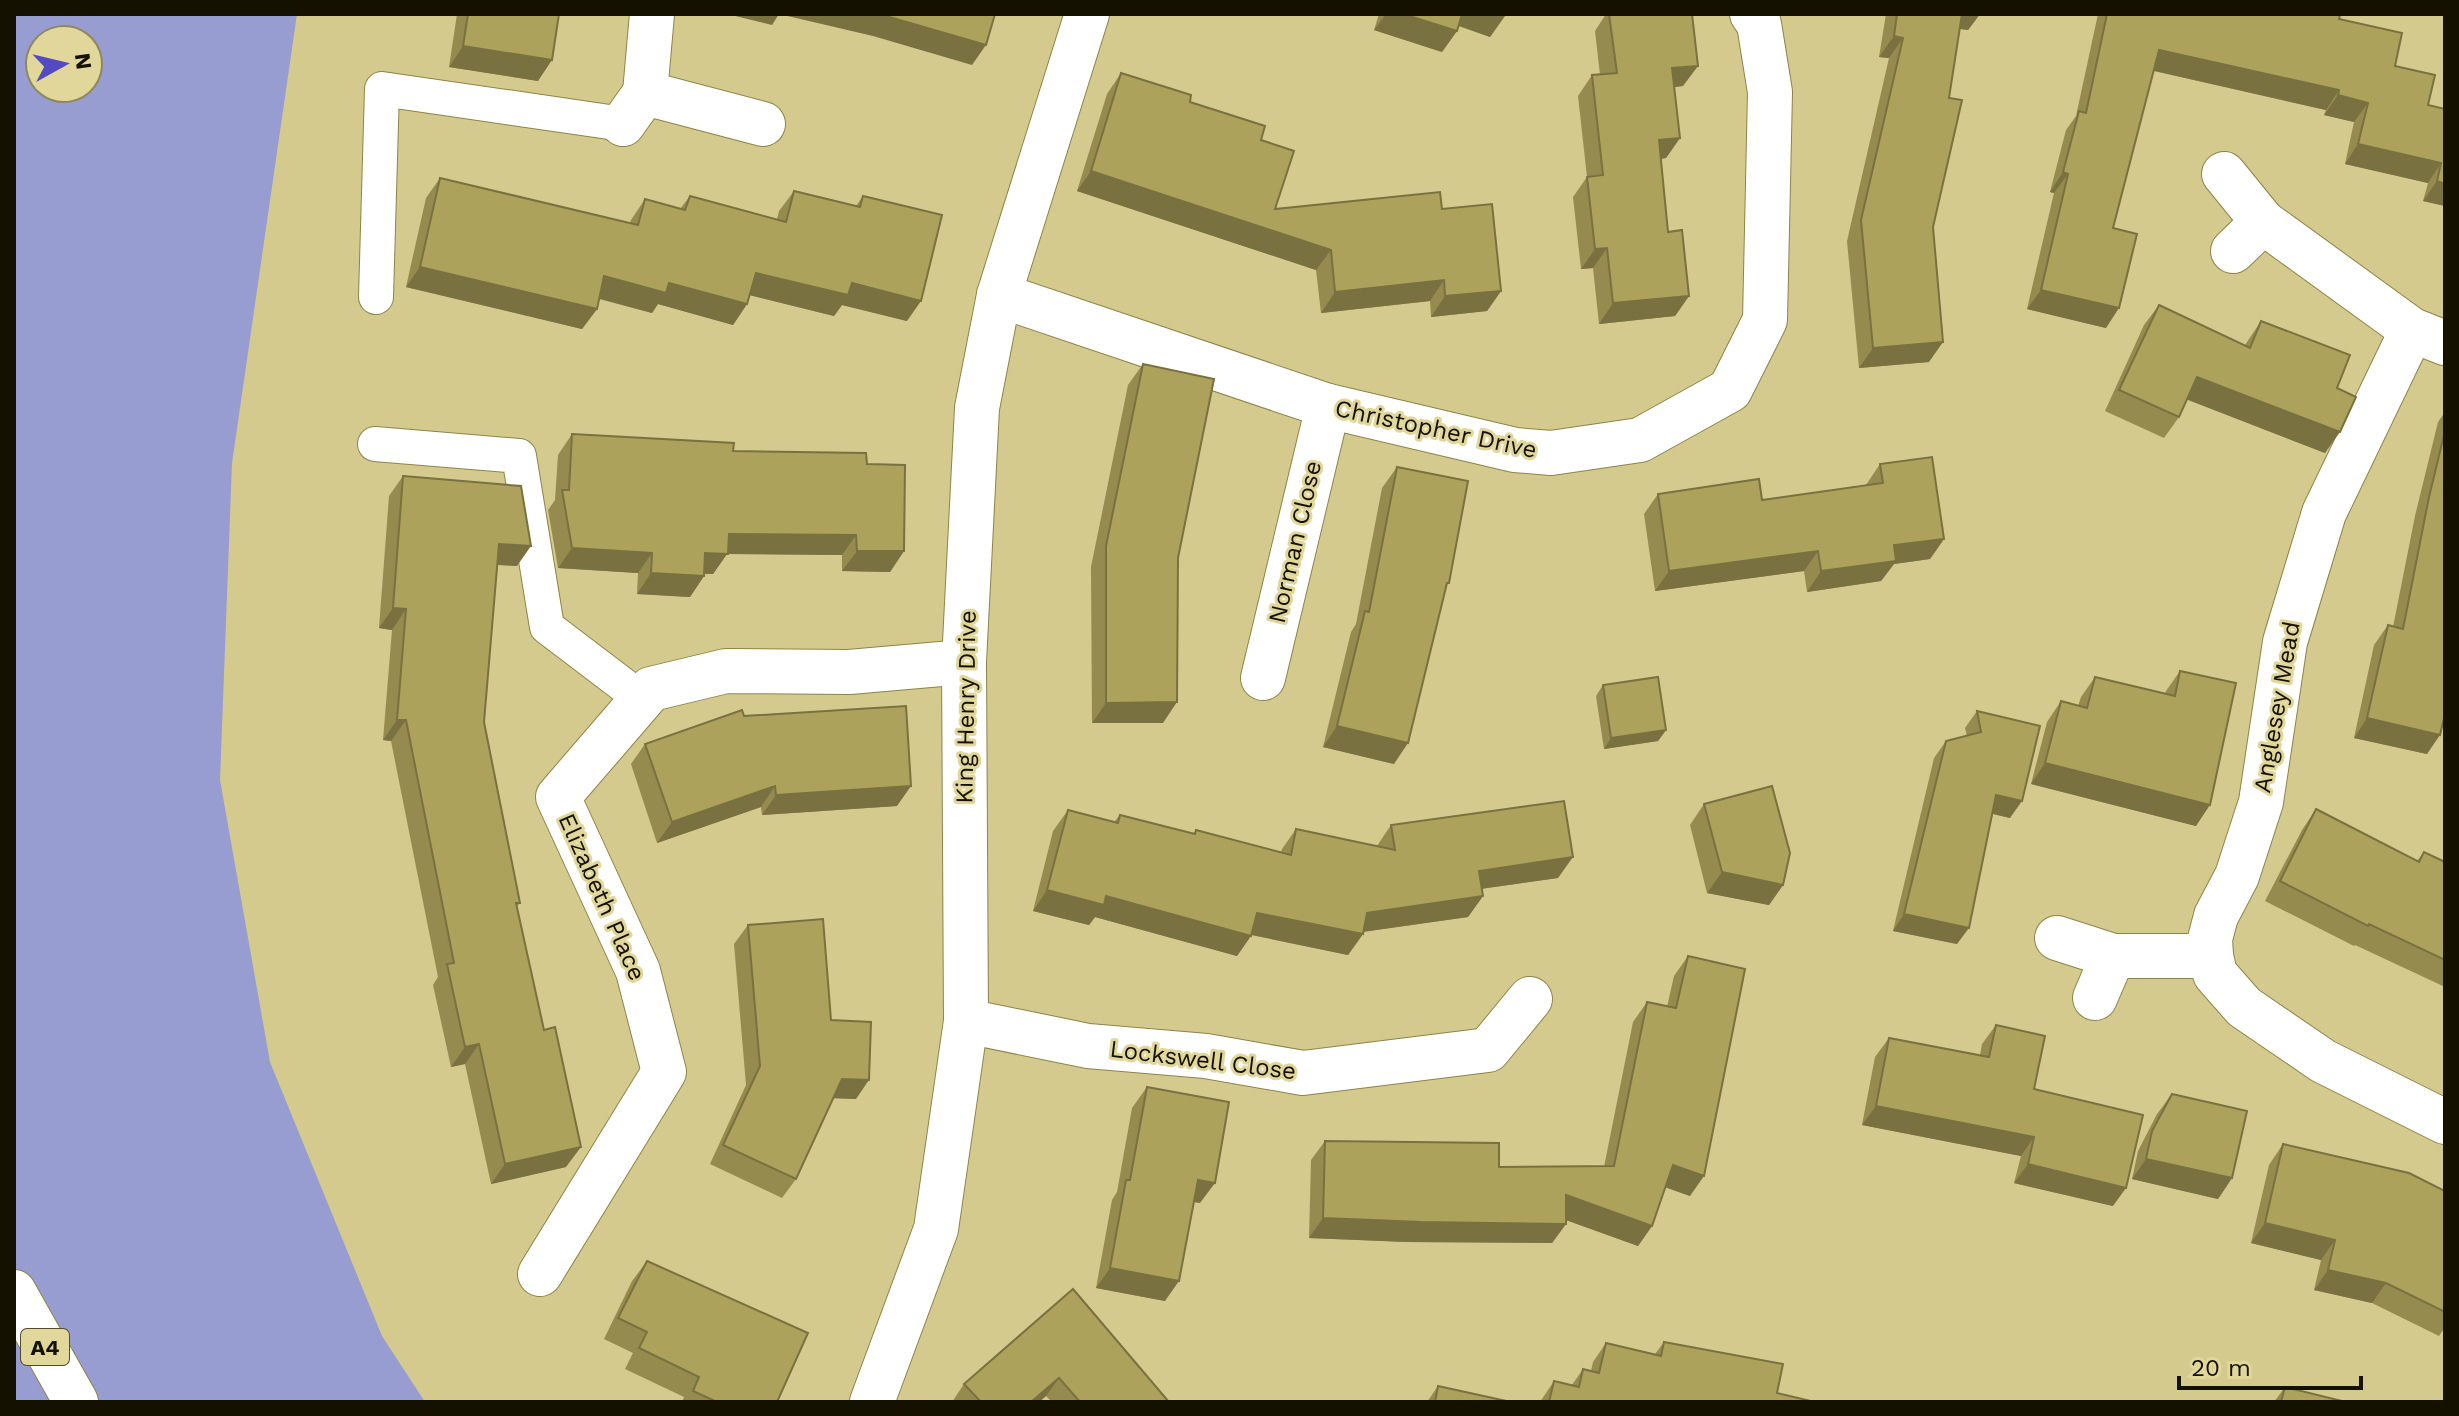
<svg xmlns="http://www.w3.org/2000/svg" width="2459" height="1416" font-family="'Work Sans',sans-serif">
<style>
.green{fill:#979cd1;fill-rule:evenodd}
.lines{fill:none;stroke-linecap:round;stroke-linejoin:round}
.service-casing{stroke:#8d8449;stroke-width:36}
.minor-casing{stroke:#8d8449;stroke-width:46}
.primary-casing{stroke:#8d8449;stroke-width:46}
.service{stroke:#fff;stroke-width:34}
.minor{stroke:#fff;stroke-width:44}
.primary{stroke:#fff;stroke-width:44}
.wall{fill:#958b4e}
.shaded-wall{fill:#797140}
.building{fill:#ada25b;stroke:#797140;stroke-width:2}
.labels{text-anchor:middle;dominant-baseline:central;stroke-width:6;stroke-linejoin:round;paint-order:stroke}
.shield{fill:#e1d79b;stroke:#524c2e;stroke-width:2}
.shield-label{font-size:22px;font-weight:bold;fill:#151100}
.street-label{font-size:24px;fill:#151100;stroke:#e1d79b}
</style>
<rect width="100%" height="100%" fill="#d4ca8e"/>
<path class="green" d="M14 14H297L232 463 220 780 270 1062 382 1336 425 1402H14ZM40 40H88V88H40Z"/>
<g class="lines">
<defs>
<g id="service">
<polyline points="376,297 382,89 623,124"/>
<polyline points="375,444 519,456 547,627 643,700"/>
</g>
<g id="minor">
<polyline points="652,14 645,93 763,124"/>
<polyline points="623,124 645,93"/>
<polyline points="2224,174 2263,222 2412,330"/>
<polyline points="2233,251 2263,222"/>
<polyline points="999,295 1328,406 1515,450 1551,453 1640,440 1730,390 1765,320 1770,92 1759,24 1752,14"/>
<polyline points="1263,678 1328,406"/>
<polyline points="2057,938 2113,956 2211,956 2215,974 2244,1007 2323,1061 2445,1122"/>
<polyline points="2211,956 2210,939 2216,916 2237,876 2261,802 2285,642 2324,513 2412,330 2445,343"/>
<polyline points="2095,998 2113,956"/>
<polyline points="966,1021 1088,1046 1206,1056 1303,1073 1488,1050 1530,999"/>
<polyline points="540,1274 664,1072 638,971 558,797 651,689 726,671 849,672 964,662"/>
<polyline points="872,1402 936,1229 966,1021 964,662 977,408 999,295 1087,14"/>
</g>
<polyline id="primary" points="14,1292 76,1402"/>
</defs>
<use href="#service" class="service-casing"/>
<use href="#minor" class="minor-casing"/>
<use href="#primary" class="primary-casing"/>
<use href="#service" class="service"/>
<use href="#minor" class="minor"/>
<use href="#primary" class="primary"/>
</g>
<g class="wall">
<polygon points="457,14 559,14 538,81 449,67"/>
<polygon points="1379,14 1506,14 1490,37 1458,26 1457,31 1442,52 1374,30"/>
<polygon points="1606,14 1692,14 1683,86 1674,87 1680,138 1666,158 1661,159 1668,232 1689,296 1675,316 1599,324 1593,268 1581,269 1573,197 1587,177 1578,96 1592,75 1600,75 1595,31"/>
<polygon points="1886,14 1980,14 1968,30 1959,29 1949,98 1933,227 1929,362 1859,368 1847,241 1889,58 1879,57"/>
<polygon points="2098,14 2335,14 2395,66 2428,105 2445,109 2445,206 2423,201 2428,183 2345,164 2354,122 2324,115 2326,110 2154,71 2113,228 2106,328 2027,309 2054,193 2050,192 2066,130 2076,116"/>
<polygon points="1121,73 1190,102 1261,140 1275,209 1442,209 1501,291 1487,311 1431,317 1430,301 1321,313 1316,270 1077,191 1107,94"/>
<polygon points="440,178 630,223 631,220 645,199 680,209 690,196 777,219 779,211 794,191 856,206 863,196 907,321 842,305 834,316 750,295 747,304 733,325 658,304 652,313 599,299 597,309 582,329 406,287 426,198"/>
<polygon points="2159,305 2245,345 2261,321 2337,388 2325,453 2187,399 2179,417 2164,438 2105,411 2144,325"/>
<polygon points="1143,364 1178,558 1163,723 1092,723 1091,567 1128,385"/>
<polygon points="2445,412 2445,714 2427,754 2354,738 2374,645 2388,625 2393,627 2415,516 2438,422"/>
<polygon points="572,434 867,464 904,551 890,572 842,571 842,555 727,554 713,574 704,574 704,576 690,597 637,594 638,573 558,568 548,510 555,500 558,455"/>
<polygon points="1880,464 1944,539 1930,559 1894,564 1881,581 1807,592 1804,571 1655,591 1644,514 1658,494 1762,500 1866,485"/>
<polygon points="1397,467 1445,589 1394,764 1323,747 1351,632 1356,624 1382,488"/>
<polygon points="403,476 517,566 497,565 484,722 520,903 517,906 566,1167 491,1184 465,1064 451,1067 433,985 438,977 391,741 383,740 392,630 379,628 389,496"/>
<polygon points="2180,671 2196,826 2031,784 2047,722 2061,701 2078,706 2081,697 2095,677 2165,694 2166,691"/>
<polygon points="1603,685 1666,730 1658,741 1604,749 1596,696"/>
<polygon points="1977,711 2010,818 1993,814 1957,944 1893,931 1934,758 1946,741 1967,736 1965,728"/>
<polygon points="744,716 897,806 762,815 761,807 657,843 631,764 645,744"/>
<polygon points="1704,804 1783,885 1769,905 1707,893 1690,825"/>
<polygon points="2316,809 2417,861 2424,852 2445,862 2445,987 2355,945 2354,946 2265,901 2302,830"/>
<polygon points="1068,810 1114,822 1120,815 1193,834 1196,830 1281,853 1282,849 1296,829 1377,846 1391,825 1558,878 1481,889 1483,896 1468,917 1363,932 1363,934 1348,955 1251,935 1237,956 1095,917 1089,925 1033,911 1053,831"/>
<polygon points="748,925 831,1020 856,1099 833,1098 796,1179 782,1198 710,1164 746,1085 734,944"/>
<polygon points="1688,956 1690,1196 1665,1187 1652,1226 1638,1246 1566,1220 1566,1224 1552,1243 1407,1242 1309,1238 1311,1160 1325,1141 1499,1167 1604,1167 1633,1022 1647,1002 1667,1007 1674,976"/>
<polygon points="1996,1025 2034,1089 2113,1206 2014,1183 2021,1156 1862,1125 1875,1057 1889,1038 1980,1055 1982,1044"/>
<polygon points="1147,1087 1200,1203 1194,1202 1165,1301 1096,1288 1112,1200 1117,1192 1132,1108"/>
<polygon points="2172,1094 2232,1178 2218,1199 2132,1179 2138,1151 2157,1114"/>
<polygon points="2283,1144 2445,1191 2445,1327 2439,1336 2372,1303 2314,1290 2321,1260 2251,1243 2269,1165"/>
<polygon points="647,1261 777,1402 682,1402 684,1397 625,1369 633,1353 604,1339 632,1281"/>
<polygon points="1073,1289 1169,1402 1052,1402 1046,1396 1039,1402 952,1402 964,1384"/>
<polygon points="1664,1342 1777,1393 1815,1402 1540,1402 1554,1381 1572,1385 1583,1369 1591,1371 1593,1362 1606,1343 1655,1354"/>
<polygon points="1438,1386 1511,1402 1427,1402"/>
<polygon points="2285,1387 2346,1402 2274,1402"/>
</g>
<g class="shaded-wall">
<polygon points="727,14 879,14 986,45 972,65 873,36 779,14 772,25"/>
<polygon points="1386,14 1403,14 1457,31 1442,52 1374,30"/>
<polygon points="1458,14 1498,14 1505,16 1490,37 1452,23"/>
<polygon points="1958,14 1980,14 1968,30 1948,27"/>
<polygon points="1894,36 1903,38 1889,58 1879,57"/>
<polygon points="463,46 552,60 538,81 449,67"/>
<polygon points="2159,50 2339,90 2326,110 2146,69"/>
<polygon points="1698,66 1683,86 1658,89 1672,68"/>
<polygon points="2338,95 2368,103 2354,122 2324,115"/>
<polygon points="1680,138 1666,158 1645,161 1659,140"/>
<polygon points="2358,144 2441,163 2428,183 2345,164"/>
<polygon points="1091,171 1331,250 1316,270 1077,191"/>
<polygon points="2063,172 2068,174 2054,193 2050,192"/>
<polygon points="2437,181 2445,184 2445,206 2423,201"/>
<polygon points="1607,248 1593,268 1581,269 1595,249"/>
<polygon points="420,267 597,309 582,329 406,287"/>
<polygon points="756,273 852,283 921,301 907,321 842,305 834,316 741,293"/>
<polygon points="604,276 669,283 747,304 733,325 658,304 652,313 590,296"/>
<polygon points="1444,280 1430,301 1321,313 1335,292"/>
<polygon points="2041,290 2119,308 2106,328 2027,309"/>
<polygon points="1501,291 1487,311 1431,317 1445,296"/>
<polygon points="1689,296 1675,316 1599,324 1613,303"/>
<polygon points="1943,342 1929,362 1859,368 1873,348"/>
<polygon points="2197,377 2340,432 2325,453 2183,398"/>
<polygon points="729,534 856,535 842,555 727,554 713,574 691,573 705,553"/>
<polygon points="1944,539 1930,559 1894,564 1881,581 1807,592 1821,571 1894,545"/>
<polygon points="499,544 531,546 517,566 485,564"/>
<polygon points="572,548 652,553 638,573 558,568"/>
<polygon points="857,551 904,551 890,572 842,571"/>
<polygon points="1818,551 1804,571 1655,591 1669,571"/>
<polygon points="651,573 704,576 690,597 637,594"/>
<polygon points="393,608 406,609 392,630 379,628"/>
<polygon points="1177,702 1163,723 1092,723 1106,703"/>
<polygon points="2367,718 2440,735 2427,754 2354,738"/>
<polygon points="397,720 406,720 391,741 383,740"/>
<polygon points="1337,726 1408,743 1394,764 1323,747"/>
<polygon points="1666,730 1658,741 1604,749 1611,738"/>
<polygon points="2045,763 2210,805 2196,826 2031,784"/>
<polygon points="775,786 761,807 657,843 672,822"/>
<polygon points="911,786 897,806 762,815 776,795"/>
<polygon points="1996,795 2022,801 2010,818 1985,812"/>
<polygon points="1573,857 1558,878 1465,891 1479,871"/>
<polygon points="1722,872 1783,885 1769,905 1707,893"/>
<polygon points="1047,890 1106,896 1251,936 1237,956 1095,917 1089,925 1033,911"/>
<polygon points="1483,896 1468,917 1354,933 1363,934 1348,955 1243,933 1257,913 1367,913"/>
<polygon points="1904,914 1969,928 1957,944 1893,931"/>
<polygon points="479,1044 465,1064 451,1067 465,1047"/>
<polygon points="842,1079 869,1080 856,1099 828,1098"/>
<polygon points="1876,1106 2034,1137 2021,1156 1862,1125"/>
<polygon points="581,1147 566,1167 491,1184 505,1164"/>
<polygon points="2146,1159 2232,1178 2218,1199 2132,1179"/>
<polygon points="2028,1164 2126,1188 2113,1206 2014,1183"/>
<polygon points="1673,1165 1704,1176 1690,1196 1659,1185"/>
<polygon points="1198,1180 1215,1183 1200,1203 1183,1200"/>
<polygon points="1566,1195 1652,1226 1638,1246 1552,1215"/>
<polygon points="1323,1218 1566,1224 1552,1243 1407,1242 1309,1238"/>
<polygon points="2265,1223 2335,1240 2321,1260 2251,1243"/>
<polygon points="1110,1268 1179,1281 1165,1301 1096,1288"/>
<polygon points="2328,1270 2386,1283 2372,1303 2314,1290"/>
<polygon points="1059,1378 1046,1396 1039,1402 1031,1402"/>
</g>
<g class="building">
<polygon points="468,14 559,14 552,60 463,46"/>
<polygon points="879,14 995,14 986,45"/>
<polygon points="1403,14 1462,14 1457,31"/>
<polygon points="1609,14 1692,14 1698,66 1672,68 1680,138 1659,140 1668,232 1682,230 1689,296 1613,303 1607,248 1595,249 1587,177 1603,175 1592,75 1617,73"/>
<polygon points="1897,14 1962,14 1949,98 1962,100 1933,227 1943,342 1873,348 1861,220 1903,38 1894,36"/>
<polygon points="2107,14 2335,14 2340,15 2339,19 2402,33 2395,66 2435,75 2428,105 2445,109 2445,184 2437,181 2441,163 2358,144 2368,103 2338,95 2339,90 2159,50 2113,228 2137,234 2119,308 2041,290 2068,174 2063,172 2079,111 2086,113"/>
<polygon points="1121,73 1191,95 1190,102 1265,126 1261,140 1294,151 1275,209 1440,192 1442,209 1492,204 1501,291 1445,296 1444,280 1335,292 1331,250 1091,171"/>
<polygon points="440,178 638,225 645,199 685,210 690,196 786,222 794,191 860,207 863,196 942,215 921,301 852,283 848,295 756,273 747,304 669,283 666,293 604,276 597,309 420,267"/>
<polygon points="2159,305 2250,348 2261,321 2350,355 2337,388 2356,397 2340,432 2197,377 2179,417 2119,390"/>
<polygon points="1143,364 1214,379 1178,558 1177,702 1106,703 1106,546"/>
<polygon points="2445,431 2445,714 2440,735 2367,718 2388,625 2403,629 2429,497"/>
<polygon points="572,434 734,443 733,451 866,453 867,464 905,465 904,551 857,551 856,535 729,534 728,554 705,553 704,576 651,573 652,553 572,548 562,490 569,490"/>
<polygon points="1932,457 1944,539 1894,545 1896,561 1821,571 1818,551 1669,571 1658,494 1759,479 1762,500 1883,483 1880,464"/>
<polygon points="1397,467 1468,481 1449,583 1447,583 1408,743 1337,726 1365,611 1369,612"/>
<polygon points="403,476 521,486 531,546 499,544 484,722 520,903 516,903 544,1030 555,1027 581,1147 505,1164 479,1044 465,1047 447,964 454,963 406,720 397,720 406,609 393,608"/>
<polygon points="2180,671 2236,683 2210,805 2045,763 2061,701 2087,708 2095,677 2175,696"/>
<polygon points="1658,677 1666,730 1611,738 1603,685"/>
<polygon points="906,706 911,786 776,795 775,786 672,822 645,744 742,710 744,716"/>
<polygon points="1977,711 2040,726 2022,801 1996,795 1969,928 1904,914 1946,741 1981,732"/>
<polygon points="1772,786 1790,853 1783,885 1722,872 1704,804"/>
<polygon points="1564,801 1573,857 1479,871 1483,896 1367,913 1363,934 1257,913 1251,936 1106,896 1104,905 1047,890 1068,810 1118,823 1120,815 1195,834 1196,830 1291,855 1296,829 1395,850 1391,825"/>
<polygon points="2316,809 2419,862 2424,852 2445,862 2445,960 2369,924 2368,926 2280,881"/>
<polygon points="823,919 831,1020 871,1022 869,1080 842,1079 796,1179 723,1145 760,1066 748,925"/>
<polygon points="1688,956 1745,969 1704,1176 1673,1165 1652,1226 1566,1195 1566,1224 1421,1222 1323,1218 1325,1141 1499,1143 1499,1167 1614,1166 1647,1002 1676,1008"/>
<polygon points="1996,1025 2045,1036 2034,1089 2143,1115 2126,1188 2028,1164 2034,1137 1876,1106 1889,1038 1989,1057"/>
<polygon points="1147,1087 1229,1102 1215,1183 1198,1180 1179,1281 1110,1268 1126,1180 1130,1180"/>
<polygon points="2172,1094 2247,1111 2232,1178 2146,1159 2152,1131"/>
<polygon points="2283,1144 2409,1173 2445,1191 2445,1312 2386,1283 2328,1270 2335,1240 2265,1223"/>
<polygon points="647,1261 808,1333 777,1402 717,1402 693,1391 699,1377 639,1348 647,1332 618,1318"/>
<polygon points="1073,1289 1169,1402 1080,1402 1059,1378 1031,1402 981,1402 964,1384"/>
<polygon points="1664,1342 1783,1364 1777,1393 1815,1402 1549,1402 1554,1381 1579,1387 1583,1369 1599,1373 1606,1343 1661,1356"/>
<polygon points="1438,1386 1511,1402 1435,1402"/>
<polygon points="2285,1387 2346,1402 2281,1402"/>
</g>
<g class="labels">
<rect class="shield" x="21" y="1329" width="48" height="36" rx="6"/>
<g class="shield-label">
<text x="45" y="1347">A4</text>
</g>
<g class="street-label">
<text transform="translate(1436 429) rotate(12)">Christopher Drive</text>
<text transform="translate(1295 542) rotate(-77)">Norman Close</text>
<text transform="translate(966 707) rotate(-89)">King Henry Drive</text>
<text transform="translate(2277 707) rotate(-80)">Anglesey Mead</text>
<text transform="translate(602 897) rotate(66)">Elizabeth Place</text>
<text transform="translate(1203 1060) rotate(7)">Lockswell Close</text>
</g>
</g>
<rect width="2459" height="1416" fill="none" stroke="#151100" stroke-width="32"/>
<g transform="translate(64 64) rotate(82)"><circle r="38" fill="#e1d79b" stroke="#8f885d" stroke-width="2"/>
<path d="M0-6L14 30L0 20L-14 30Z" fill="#524ac1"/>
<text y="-12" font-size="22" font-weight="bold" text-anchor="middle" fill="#151100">N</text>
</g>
<path d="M2179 1376v12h182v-12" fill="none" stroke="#151100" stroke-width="4"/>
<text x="2191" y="1376" font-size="24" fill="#151100" stroke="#e1d79b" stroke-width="6" paint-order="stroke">20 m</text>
</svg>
